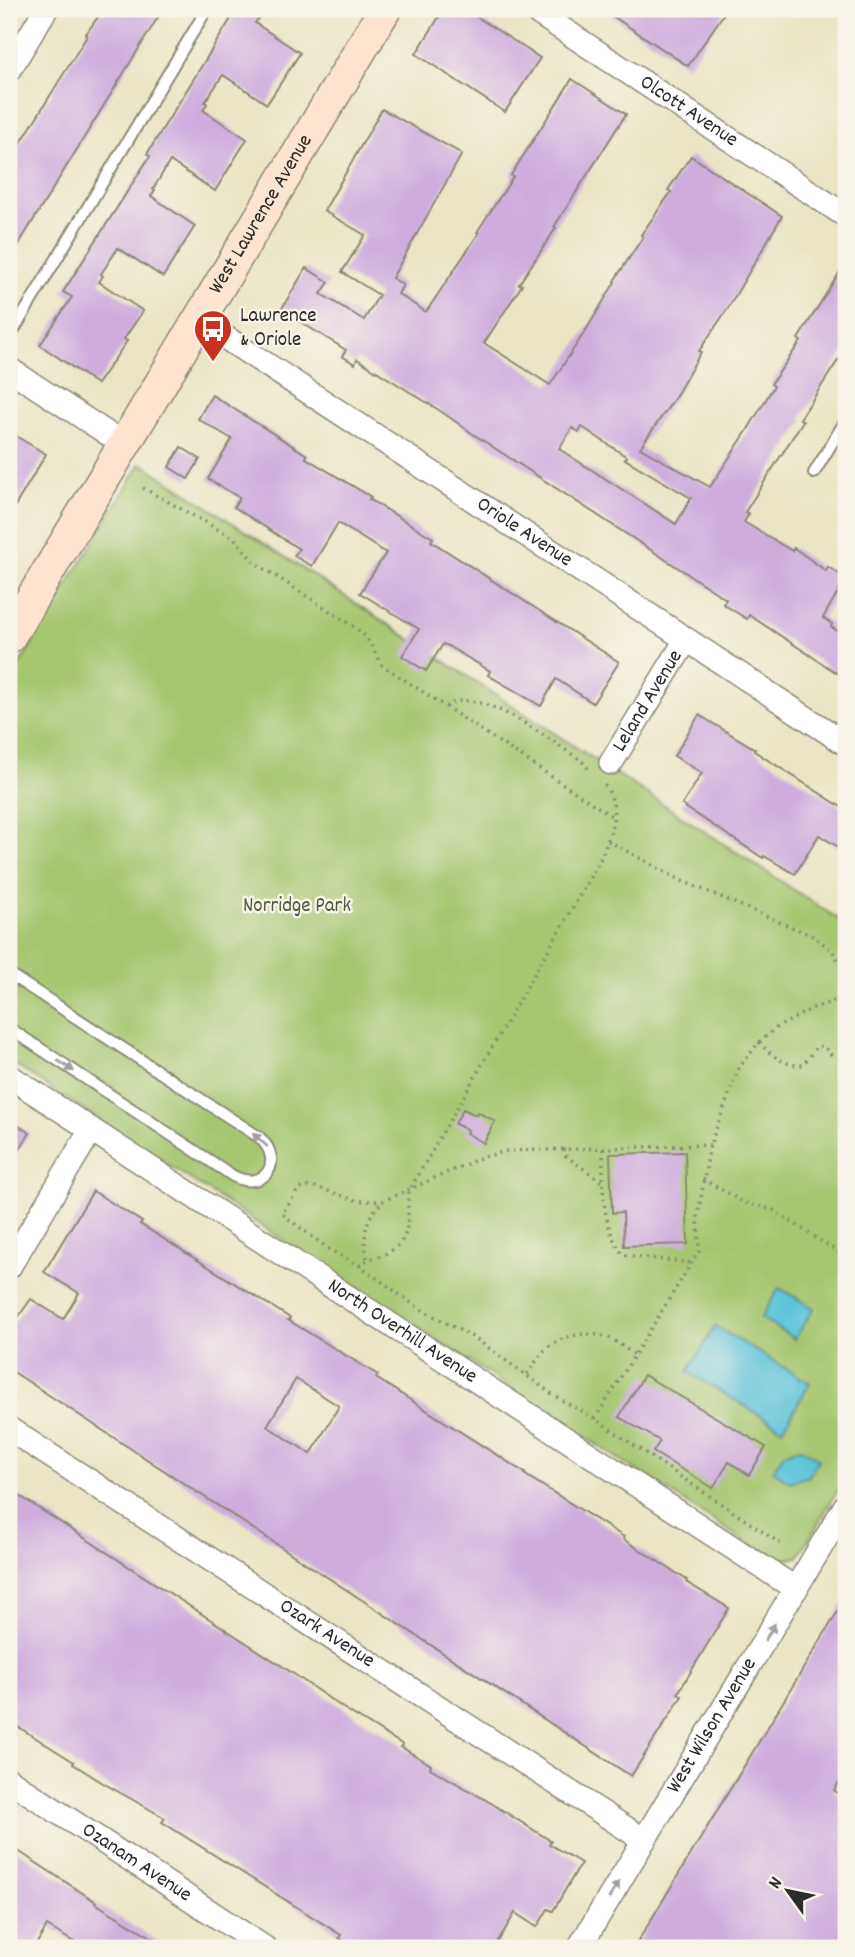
<svg xmlns="http://www.w3.org/2000/svg" width="855" height="1957" font-family="Dekko,sans-serif">
<style>
.green{fill:#a5c66e;stroke:#68784c;stroke-width:2}
.water{fill:#5cc3d9;stroke:#447782;stroke-width:2}
.building{fill:#ceaddd;fill-rule:evenodd}
.lines{fill:none;stroke-linecap:round;stroke-linejoin:round}
.lane-casing{stroke:#8b8878;stroke-width:14}
.street-casing{stroke:#8b8878;stroke-width:26}
.secondary-casing{stroke:#8b8878;stroke-width:35}
.path{stroke:#8b8878;stroke-width:3.5;stroke-dasharray:2 5;stroke-linecap:butt}
.lane{stroke:#fff;stroke-width:10}
.street{stroke:#fff;stroke-width:23}
.secondary{stroke:#fde4d1;stroke-width:32}
.oneway{fill:#a0a0a0}
.labels{text-anchor:middle;dominant-baseline:central;stroke-width:5;stroke-linejoin:round;paint-order:stroke}
.street-label{font-size:21px;fill:#2b2b2b;stroke:#f7f3e8}
.poi-label{font-size:21px;fill:#2b2b2b;stroke:#f7f3e8;text-anchor:start}
.park-label{font-size:21px;fill:#505a3f;stroke:#f7f3e8}
</style>
<rect width="100%" height="100%" fill="#f7f3e8"/>
<filter id="ink" filterUnits="userSpaceOnUse"><feTurbulence type="fractalNoise" baseFrequency=".0143" numOctaves="2"/><feDisplacementMap in="SourceGraphic" scale="14" xChannelSelector="R" yChannelSelector="G"/><feConvolveMatrix kernelMatrix="1 2 1 2 8 2 1 2 1" color-interpolation-filters="sRGB"/></filter>
<filter id="wash" filterUnits="userSpaceOnUse"><feTurbulence type="fractalNoise" baseFrequency=".00686" numOctaves="4" result="noise"/><feDisplacementMap in="SourceGraphic" scale="28" xChannelSelector="R" yChannelSelector="G"/><feGaussianBlur stdDeviation="1.57" result="paint"/><feColorMatrix in="noise" values="0 0 0 0 0 0 0 0 0 0 0 0 0 0 0 0 0 1.4 0 .05"/><feComposite in="paint" operator="in"/></filter>
<g filter="url(#wash)">
<rect width="100%" height="100%" fill="#ebe5c6"/>
<polygon class="green" points="141,463 846,924 846,1477 798,1557 775,1561 9,1061 9,682"/>
<g class="water">
<polygon points="779,1288 814,1308 795,1339 761,1318"/>
<polygon points="715,1326 810,1383 783,1429 688,1372"/>
<polygon points="801,1448 819,1459 809,1476 790,1482 773,1471 784,1453"/>
</g>
<g id="blocks">
<g class="building">
<polygon points="104,9 163,9 9,260 9,162 87,36 85,35"/>
<polygon points="237,9 245,9 259,18 255,23 300,53 267,104 223,75 205,102 207,104 203,110 247,139 215,191 170,161 153,189 155,190 151,196 195,226 163,277 118,248 101,274 103,276 99,282 143,311 124,339 127,341 97,384 40,345 72,297 63,292 150,156 147,154"/>
<polygon points="444,9 465,9 540,58 505,112 416,54"/>
<polygon points="602,9 727,9 688,66"/>
<path d="M572 79 626 114 554 227 556 228 519 284 522 285 484 343 550 385 588 327 615 282 614 281 643 237 641 235 671 192 668 190 691 156 782 216 728 308 699 351 701 352 674 399 640 448 710 487 747 431 774 386 771 384 801 341 798 339 846 262V348L800 419 803 421 745 512 749 514 744 522 792 551 794 548 826 571 828 567 846 578 823 618 832 624 831 627 846 636V679L749 615 747 619 723 604 726 599 473 434 442 412 357 359 355 364 342 356 346 350 281 310 306 268 329 282 321 294 364 320 379 295 342 272 365 235 324 211 382 109 462 154 392 278 403 285 398 294 426 312 479 233 477 232 513 177 511 175ZM582 427 627 457 625 459 691 498 676 524 559 449 572 428 579 432Z"/>
<polygon points="212,395 307,455 306,458 371,497 369,499 433,538 431,541 619,662 593,703 556,679 541,706 488,675 490,671 446,645 443,644 426,671 402,656 419,629 360,593 386,553 338,523 312,566 294,556 299,549 234,507 240,498 208,479 232,439 198,419"/>
<polygon points="9,432 46,454 9,516"/>
<polygon points="181,447 200,459 188,479 169,467"/>
<polygon points="699,715 755,749 754,751 846,810 846,852 819,835 795,874 764,856 763,858 682,805 702,773 674,756"/>
<polygon points="463,1109 476,1115 477,1112 495,1121 484,1143 466,1133 468,1130 455,1124"/>
<polygon points="9,1120 30,1133 9,1165"/>
<polygon points="685,1152 688,1244 624,1246 623,1212 612,1213 610,1154"/>
<path d="M93 1191 142 1222 140 1224 290 1318 288 1320 378 1375 376 1378 525 1473 524 1474 624 1537 623 1539 687 1580 686 1582 729 1608 678 1693 682 1696 631 1776 9 1369V1330L31 1299 63 1319 79 1293 44 1272ZM296 1379 339 1406 311 1454 267 1426Z"/>
<polygon points="644,1375 766,1447 749,1475 729,1462 713,1488 653,1452 660,1441 619,1417"/>
<polygon points="9,1489 285,1668 343,1708 403,1745 401,1747 431,1765 430,1768 491,1803 551,1841 549,1844 581,1863 553,1911 548,1909 537,1927 515,1913 494,1948 357,1948 339,1938 341,1935 162,1822 165,1818 103,1783 73,1764 74,1762 9,1721"/>
<polygon points="846,1598 846,1771 834,1790 846,1800 846,1948 714,1948 701,1940 696,1948 634,1948"/>
<polygon points="9,1845 96,1902 95,1903 169,1948 84,1948 47,1926 34,1948 9,1948"/>
</g>
</g>
</g>
<g filter="url(#ink)">
<use href="#blocks" fill-opacity="0" stroke="#8b8878" stroke-width="2"/>
<g class="lines">
<defs>
<g id="lane">
<polyline points="9,338 207,9"/>
<polyline points="814,473 846,420"/>
<path d="M9 974 259 1137C286 1162 264 1192 233 1176L9 1028"/>
</g>
<g id="street">
<path id="s1" d="M532 9 846 216"/>
<polyline points="9,70 46,9"/>
<path id="s2" d="M200 321 846 744"/>
<polyline points="9,369 125,445"/>
<path id="s3" d="M611 763 686 640"/>
<path id="s4" d="M9 1076 796 1589"/>
<polyline points="9,1267 91,1130"/>
<path id="s5" d="M9 1429 644 1840"/>
<path id="s6" d="M9 1780 265 1948"/>
<path id="s7" d="M579 1948 846 1505"/>
</g>
<g id="secondary">
<path id="s8" d="M9 637 385 9"/>
</g>
</defs>
<use href="#lane" class="lane-casing"/>
<use href="#street" class="street-casing"/>
<use href="#secondary" class="secondary-casing"/>
<g class="path">
<polyline points="143,488 234,538 254,562 356,628 366,637 382,665 613,817"/>
<path d="M446 707C476 681 553 743 581 760L591 772"/>
<polyline points="608,841 680,880 813,936 832,950 846,973"/>
<polyline points="837,999 846,1026"/>
<path d="M759 1042C772 1056 784 1066 803 1065L817 1046 825 1048 834 1058"/>
<polyline points="710,1145 507,1151 480,1158 383,1201 358,1201 316,1187 305,1187 298,1190 282,1214 330,1250 360,1266 417,1307 476,1339 555,1396 595,1419 781,1544"/>
<polyline points="563,1149 566,1156 602,1182"/>
<path d="M603 1149C603 1185 600 1224 623 1255L691 1263"/>
<polyline points="703,1179 745,1203 773,1210 846,1257"/>
<path d="M367 1258C363 1235 364 1220 382 1202"/>
<path d="M360 1266C368 1257 375 1259 385 1254 416 1239 405 1217 409 1191L599 862C610 836 624 806 602 782"/>
<path d="M527 1374C534 1366 539 1355 547 1348 563 1334 592 1330 611 1339 619 1343 627 1350 635 1355"/>
<polyline points="595,1419 699,1251 698,1215 710,1145 739,1068 759,1042 776,1028 813,1008 846,997"/>
</g>
<use href="#lane" class="lane"/>
<use href="#street" class="street"/>
<use href="#secondary" class="secondary"/>
</g>
<defs><path id="oneway-solid" d="M-6-.8H1V-3.2L6.5 0L1 3.2V.8H-6Z" transform="scale(1.75)"/></defs>
<g class="oneway">
<use href="#oneway-solid" transform="translate(66 1066) rotate(34)"/>
<use href="#oneway-solid" transform="translate(260 1140) rotate(-138)"/>
<use href="#oneway-solid" transform="translate(770 1632) rotate(-59)"/>
<use href="#oneway-solid" transform="translate(614 1890) rotate(-59)"/>
</g>
</g>
<defs>
<symbol id="bus-pin" viewBox="-11 -11 22 30"><path d="M0 17L-7.5 6A9.5 9.5 0 1 1 7.5 6Z" fill="#c8321e" stroke="#f7f3e8"/><path d="M-5-6H5V4H4V6H2V4H-2V6H-4V4H-5ZM-3.5-4V0h7V-4ZM-3.5 1.2v1.5H-2V1.2ZM2 1.2v1.5H3.5V1.2Z" fill="#fff"/></symbol>
</defs>
<g fill-rule="evenodd">
<use href="#bus-pin" x="191" y="307" width="44" height="60"/>
</g>
<g class="labels">
<g class="street-label">
<text stroke="none"><textPath href="#s1" startOffset="187">Olcott Avenue</textPath></text>
<text stroke="none"><textPath href="#s8" startOffset="492">West Lawrence Avenue</textPath></text>
<text stroke="none"><textPath href="#s2" startOffset="387">Oriole Avenue</textPath></text>
<text stroke="none"><textPath href="#s3" startOffset="72">Leland Avenue</textPath></text>
<text stroke="none"><textPath href="#s4" startOffset="469">North Overhill Avenue</textPath></text>
<text stroke="none"><textPath href="#s5" startOffset="378">Ozark Avenue</textPath></text>
<text stroke="none"><textPath href="#s7" startOffset="259">West Wilson Avenue</textPath></text>
<text stroke="none"><textPath href="#s6" startOffset="152">Ozanam Avenue</textPath></text>
</g>
<g class="poi-label">
<text x="240" y="317">Lawrence<tspan x="240" dy="24">&amp; Oriole</tspan></text>
</g>
<g class="park-label">
<text x="297" y="907">Norridge Park</text>
</g>
</g>
<rect width="855" height="1957" fill="none" stroke="#f7f3e8" stroke-width="35"/>
<g transform="translate(788 1891) rotate(303)" stroke="#f7f3e8" stroke-width="5" paint-order="stroke">
<path d="M0-5L12 26L0 18L-12 26Z" fill="#2b2b2b"/>
<text y="-10" font-size="19" font-weight="bold" text-anchor="middle" fill="#2b2b2b">N</text>
</g>
</svg>
